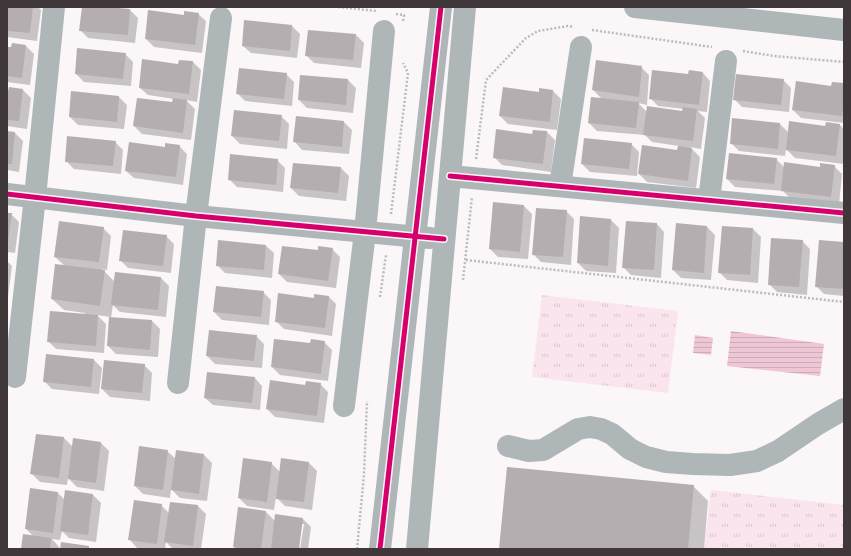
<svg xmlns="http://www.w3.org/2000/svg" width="851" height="556" font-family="'Fira Sans Condensed',sans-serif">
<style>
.park{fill:url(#park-tufts)}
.water{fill:url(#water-rules)}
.shadow{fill:#0003}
.building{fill:#b4aeb0}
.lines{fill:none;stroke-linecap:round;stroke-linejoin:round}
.path{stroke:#babcbd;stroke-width:2.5;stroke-dasharray:2 2;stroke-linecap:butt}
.minor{stroke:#aeb6b7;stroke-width:22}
.cycleway-casing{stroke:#fdf4f7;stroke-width:8}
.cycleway{stroke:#d6006c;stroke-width:5}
</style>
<defs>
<pattern id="park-tufts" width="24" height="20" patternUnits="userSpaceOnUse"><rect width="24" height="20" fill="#fae5ee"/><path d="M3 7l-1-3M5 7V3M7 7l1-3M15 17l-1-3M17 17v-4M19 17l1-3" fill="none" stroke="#d7c5cd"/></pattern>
<pattern id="water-rules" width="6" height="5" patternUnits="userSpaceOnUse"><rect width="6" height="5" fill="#eec6d6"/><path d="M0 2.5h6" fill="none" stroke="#cdabb8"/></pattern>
</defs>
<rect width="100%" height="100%" fill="#fbf6f8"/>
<g class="park">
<polygon points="542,295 678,311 668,393 532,377"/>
<polygon points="711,490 844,505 844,549 704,549"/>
</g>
<g class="water">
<polygon points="731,331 824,344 820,376 727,366"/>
<polygon points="695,335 713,338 711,355 693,353"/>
</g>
<g class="shadow">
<polygon points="7,7 38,7 41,10 37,41 7,37"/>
<polygon points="83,7 96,7 130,10 138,18 135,43 88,38 80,30"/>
<polygon points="198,14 206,21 202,53 154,47 146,39 185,16"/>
<polygon points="292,26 300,34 297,58 251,53 243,46"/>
<polygon points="356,35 364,43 361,68 314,63 306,55"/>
<polygon points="26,46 34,54 30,85 7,82 7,48"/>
<polygon points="125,54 133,62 131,86 84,82 76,74"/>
<polygon points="193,62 201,70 197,102 186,100 195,109 191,140 142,134 134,126 173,103 174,99 148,95 140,88"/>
<polygon points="641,67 649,75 647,105 638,103 647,112 683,112 684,109 658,106 650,98 689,76 703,73 710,81 707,112 698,111 705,118 701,149 690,147 700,157 696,188 647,182 639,174 678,151 679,146 652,142 645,135 597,131 589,123 602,99 593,90"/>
<polygon points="286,74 294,82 292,106 245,101 237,93"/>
<polygon points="301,76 348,80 356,88 353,113 307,108 299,100"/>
<polygon points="783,80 791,88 789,112 742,107 734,99"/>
<polygon points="844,84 844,123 801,118 793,110"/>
<polygon points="540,89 553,91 561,99 557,130 508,124 500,116 540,93"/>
<polygon points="23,90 31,98 27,129 7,126 7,92"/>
<polygon points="119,97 127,105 124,129 78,125 70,117"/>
<polygon points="281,116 289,124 287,149 240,144 232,136"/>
<polygon points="344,122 352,130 349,154 302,150 295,142"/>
<polygon points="780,124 789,133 840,125 844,129 844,164 795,158 786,149 785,156 739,151 731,143"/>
<polygon points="7,132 15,133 23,141 19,172 7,170"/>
<polygon points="547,132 555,140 551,172 502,165 494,157 533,135"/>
<polygon points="115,142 123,150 121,174 74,169 66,161"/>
<polygon points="631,144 639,152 637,176 590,172 582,164"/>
<polygon points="179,146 187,154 183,185 134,178 126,171 166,148"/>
<polygon points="776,159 785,168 821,168 834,166 842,174 839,205 790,198 783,191 735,187 727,179"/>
<polygon points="277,160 285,168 283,192 237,187 229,179"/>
<polygon points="341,168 349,176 346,201 299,196 291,188"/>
<polygon points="524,206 532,214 528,259 498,257 490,249"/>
<polygon points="566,211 574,219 571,265 541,262 533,254"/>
<polygon points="7,214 11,214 19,222 15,253 7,252"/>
<polygon points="611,220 619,228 616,273 586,271 578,263"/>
<polygon points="657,224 664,232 661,278 631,275 623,267"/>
<polygon points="707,227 715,235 711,280 681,278 673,270"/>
<polygon points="103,228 111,236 107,270 102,269 115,282 116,273 161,278 169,286 166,317 120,312 113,305 111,318 152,321 160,329 158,357 116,354 108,346 110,317 97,315 106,324 104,353 56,349 48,341 84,315 85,313 64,310 52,299 65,266 55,257"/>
<polygon points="753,229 761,237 758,283 727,280 719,272"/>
<polygon points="166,236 174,244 171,273 128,268 120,260"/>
<polygon points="802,241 810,249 807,295 777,292 769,284"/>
<polygon points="844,243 844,296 824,294 817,287"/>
<polygon points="266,246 274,253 272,278 225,273 217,265"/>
<polygon points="332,249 340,257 336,288 287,282 279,274"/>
<polygon points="7,261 12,266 8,297 7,297"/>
<polygon points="263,292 271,300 269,325 222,320 214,312"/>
<polygon points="328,296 336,304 332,336 284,329 276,321 315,299"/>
<polygon points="256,336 264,344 262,368 215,364 207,356"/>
<polygon points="324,342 332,350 328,381 280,375 272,367"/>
<polygon points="94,360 102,368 99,394 52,389 44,381"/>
<polygon points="144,365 152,373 150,401 110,397 102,389"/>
<polygon points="255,378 262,386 260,410 213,405 205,398"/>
<polygon points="320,384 328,392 324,423 275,417 267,409"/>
<polygon points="64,438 73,447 101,443 109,451 104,491 77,487 68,478 67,485 40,482 32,474"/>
<polygon points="167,451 176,459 204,455 212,463 207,501 180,498 171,489 170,498 143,494 135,486"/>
<polygon points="282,459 309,463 317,471 312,510 285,506 276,497 274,510 247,506 239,498 271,463 280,472"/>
<polygon points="693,486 708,501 704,549 500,549"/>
<polygon points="66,491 93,495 101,503 96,542 69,538 62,531 60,540 52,539 59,547 59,549 22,549 33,536 26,529 58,493 65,500"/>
<polygon points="161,505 169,513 198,506 206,514 201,549 173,549 166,542 165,549 145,549 137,548 130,540"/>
<polygon points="266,512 275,521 276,515 303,519 311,527 308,549 300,549 304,524 302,524 298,549 236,549 234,547"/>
</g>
<g class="building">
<polygon points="7,7 33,7 30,33 7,31"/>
<polygon points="82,7 106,7 130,9 128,35 79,31"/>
<polygon points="148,10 184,15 184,11 199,13 195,45 145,39"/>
<polygon points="244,20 292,25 290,51 242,46"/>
<polygon points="308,30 356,34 353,60 305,56"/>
<polygon points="12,43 26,45 22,78 7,76 7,47 11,47"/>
<polygon points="77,48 126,53 123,79 75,74"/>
<polygon points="142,59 178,64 179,60 193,61 189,94 139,88"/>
<polygon points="596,60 642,66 639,97 592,90"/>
<polygon points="239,68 287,73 284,99 236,94"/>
<polygon points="652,70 688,74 689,70 703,72 699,105 649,99"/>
<polygon points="736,74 784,79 781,105 733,100"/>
<polygon points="300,75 348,79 346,105 298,100"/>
<polygon points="796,81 831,86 832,82 844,83 844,101 842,116 792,110"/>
<polygon points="9,87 23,89 19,121 7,120 7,91 8,91"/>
<polygon points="503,87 539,92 539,88 553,90 550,122 499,116"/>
<polygon points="71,91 119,96 117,122 69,117"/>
<polygon points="591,97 639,102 636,128 588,123"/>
<polygon points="137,98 172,102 173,98 187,100 183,133 133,126"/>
<polygon points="647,106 682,111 683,107 697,109 693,141 643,135"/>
<polygon points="234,110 282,115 279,141 231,136"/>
<polygon points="296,116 344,121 342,147 293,142"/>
<polygon points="732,118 780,123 778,149 730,144"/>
<polygon points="789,121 825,126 826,122 840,124 836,156 786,150"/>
<polygon points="496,129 532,134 533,130 547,131 543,164 493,158"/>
<polygon points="7,131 15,132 12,164 7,164"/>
<polygon points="67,136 116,141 113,166 65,162"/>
<polygon points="584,138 632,143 629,169 581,164"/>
<polygon points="129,142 165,147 165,143 180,145 176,177 125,171"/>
<polygon points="642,145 677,150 678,146 692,148 688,181 638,174"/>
<polygon points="729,153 777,158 774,184 726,179"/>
<polygon points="230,154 278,159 276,185 228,180"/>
<polygon points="784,162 820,167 820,163 835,165 831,197 781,191"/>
<polygon points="293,163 341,167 338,193 290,188"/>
<polygon points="493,202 524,205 520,252 489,249"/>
<polygon points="536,208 567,210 563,257 532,255"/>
<polygon points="7,213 12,213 8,241 7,241"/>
<polygon points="580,216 611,219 608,266 577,263"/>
<polygon points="59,221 104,227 99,262 54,257"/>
<polygon points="626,221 657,223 654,270 622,268"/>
<polygon points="676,223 707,226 704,273 672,270"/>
<polygon points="722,226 753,228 750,275 718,273"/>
<polygon points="123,230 167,235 163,266 119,261"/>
<polygon points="771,238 803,240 799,287 768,285"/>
<polygon points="218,240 266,245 264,270 216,266"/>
<polygon points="819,240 844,242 844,289 815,287"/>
<polygon points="282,246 318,250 318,246 333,248 328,281 278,274"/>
<polygon points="55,264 105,270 100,306 51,299"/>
<polygon points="115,272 161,277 158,310 111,305"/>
<polygon points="216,286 264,291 261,317 213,312"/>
<polygon points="278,293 314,298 314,294 329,296 325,328 275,322"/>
<polygon points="50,311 98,315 96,346 47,342"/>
<polygon points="109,317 152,320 150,350 107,346"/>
<polygon points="209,330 257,335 254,361 206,356"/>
<polygon points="274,339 310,343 311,339 325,341 321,374 271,367"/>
<polygon points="46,354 94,359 91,387 43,382"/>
<polygon points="104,360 145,364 142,393 101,389"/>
<polygon points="207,372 255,377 252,403 204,398"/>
<polygon points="270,380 305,385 306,381 321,383 317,416 266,409"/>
<polygon points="36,434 64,437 59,478 30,474"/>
<polygon points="73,438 101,442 96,483 68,479"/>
<polygon points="139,446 168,450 163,490 134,486"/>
<polygon points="176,450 204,454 199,494 171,490"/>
<polygon points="243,458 272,462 267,502 238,498"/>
<polygon points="281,458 309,462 304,502 276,499"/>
<polygon points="507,467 694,485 688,549 499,549"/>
<polygon points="30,488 58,492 53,533 25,529"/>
<polygon points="65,490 93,494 88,535 60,531"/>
<polygon points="134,500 162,504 157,544 128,540"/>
<polygon points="170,502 198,505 193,546 164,542"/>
<polygon points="238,507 266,511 261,549 246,549 233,547"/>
<polygon points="275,514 303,518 299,549 271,549"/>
<polygon points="23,534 51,538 50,549 21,549"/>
<polygon points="61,542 89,546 89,549 60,549"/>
</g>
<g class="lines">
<g class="path">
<polyline points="338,7 377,11"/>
<polyline points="396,14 404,15 403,22"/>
<polyline points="592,30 712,47"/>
<polyline points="743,51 774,56 844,62"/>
<polyline points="476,159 486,80 526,38 538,31 568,26 574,27"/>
<polyline points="391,214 408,73 403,63"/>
<polyline points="466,260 844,302"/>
<polyline points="463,280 472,197"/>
<polyline points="380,297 386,255"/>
<polyline points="357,549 364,474 367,401"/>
</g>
<g class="minor">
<polyline points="635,7 844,30"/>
<polyline points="450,176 844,213"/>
<polyline points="560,186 581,47"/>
<polyline points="7,194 196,216 430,238"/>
<polyline points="709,200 726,61"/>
<polyline points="15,377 35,197 54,7"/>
<polyline points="178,383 196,216 221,18"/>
<polyline points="344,406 365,232 384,31"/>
<polyline points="508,446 529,451 543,450 578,429 590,427 601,429 612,434 630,449 646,457 666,462 693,464 730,465 757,461 778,451 818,424 844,409"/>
<polyline points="380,549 441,7"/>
<polyline points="417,549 465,7"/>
</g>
<defs>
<g id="cycleway">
<polyline points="450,176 844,213"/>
<polyline points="7,194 196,216 444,239"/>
<polyline points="380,549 441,7"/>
</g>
</defs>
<use href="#cycleway" class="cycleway-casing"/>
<use href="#cycleway" class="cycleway"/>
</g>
<rect width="851" height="556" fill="none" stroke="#40373a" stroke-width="16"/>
</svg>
